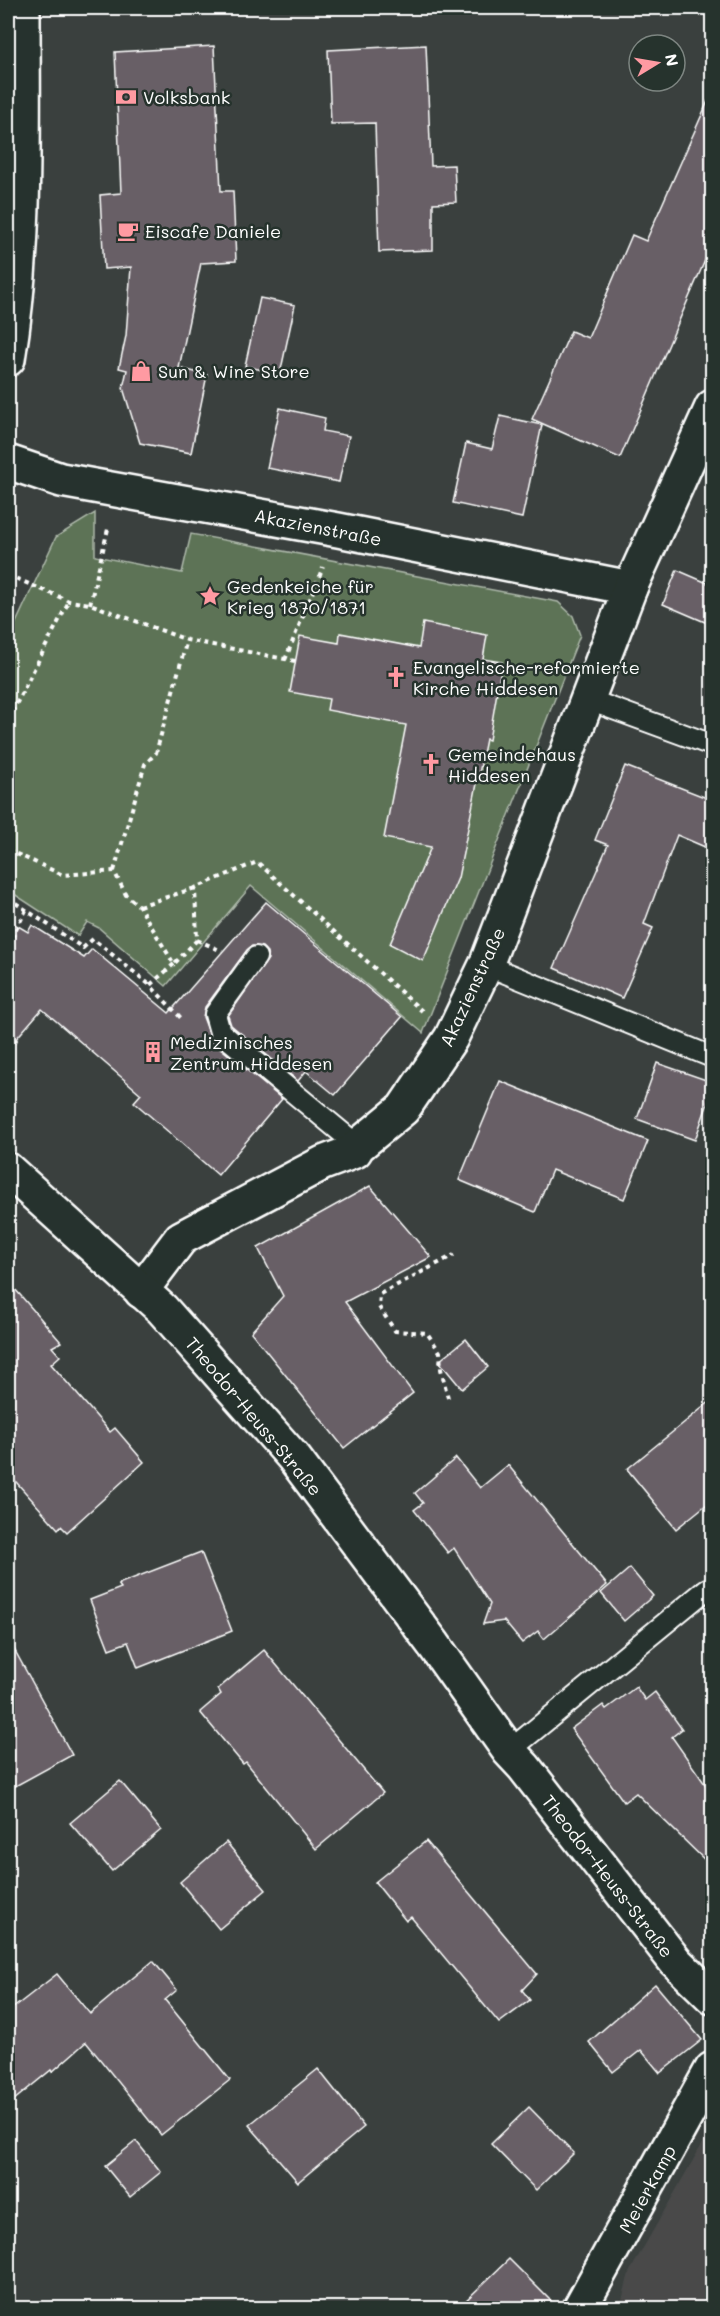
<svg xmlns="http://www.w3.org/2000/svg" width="720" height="2316" font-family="Mali,sans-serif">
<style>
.built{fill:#48494a}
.green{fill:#5d7357;stroke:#aeb9ab;stroke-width:1.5}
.building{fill:#685f66;stroke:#fff;stroke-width:1.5}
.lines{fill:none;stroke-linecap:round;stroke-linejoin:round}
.service-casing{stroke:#fff;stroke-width:24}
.minor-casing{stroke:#fff;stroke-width:38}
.secondary-casing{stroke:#fff;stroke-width:38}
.path{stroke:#fff;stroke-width:4;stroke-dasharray:4.5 4.5;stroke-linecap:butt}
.service{stroke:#26332d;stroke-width:20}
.minor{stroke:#26332d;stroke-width:33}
.secondary{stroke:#26332d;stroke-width:33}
.labels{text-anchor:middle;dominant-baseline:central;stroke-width:5;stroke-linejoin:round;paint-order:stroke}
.poi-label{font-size:18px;fill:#fff;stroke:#26332d;text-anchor:start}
.street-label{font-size:18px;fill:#fff;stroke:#26332d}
</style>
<rect width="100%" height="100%" fill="#3a403e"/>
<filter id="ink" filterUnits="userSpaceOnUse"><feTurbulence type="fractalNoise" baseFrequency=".0167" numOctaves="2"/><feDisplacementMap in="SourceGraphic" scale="12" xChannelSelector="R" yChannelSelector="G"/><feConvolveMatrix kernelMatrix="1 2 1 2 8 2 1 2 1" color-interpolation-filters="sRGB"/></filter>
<g filter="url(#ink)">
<polygon class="built" points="712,2130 712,2308 620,2308 629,2273 709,2132"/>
<polygon class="green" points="95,513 95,556 182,573 191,534 558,602 573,616 580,635 423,1033 251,886 166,986 99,928 87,922 78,936 8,890 8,640 56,537"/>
<g class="building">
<polygon points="426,45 431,166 454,165 456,202 433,203 433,250 379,252 375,123 331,124 328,50"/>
<polygon points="214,46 221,191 233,191 236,261 201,263 179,368 207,375 191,453 140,443 123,388 127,370 119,368 126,336 131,267 104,269 100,195 121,193 115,52"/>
<polygon points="712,92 712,244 620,458 532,419 571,331 588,338 632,235 646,241"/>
<polygon points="260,298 295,305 280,374 245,366"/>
<polygon points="280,408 325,418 323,431 349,436 339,482 267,468"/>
<polygon points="500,416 542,425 522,518 453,503 466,443 492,449"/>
<polygon points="677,570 712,585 712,625 663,604"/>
<polygon points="423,623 487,635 483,659 502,662 489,740 486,739 458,878 423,961 390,944 431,847 384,838 406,725 327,710 329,699 290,692 300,636 339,643 340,633 419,648"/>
<polygon points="625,766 712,800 712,850 677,835 644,924 653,928 622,998 554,968 608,845 595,840"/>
<polygon points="266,902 402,1017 335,1095 306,1071 298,1081 231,1025 228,1016 268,959 267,952 262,947 252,946 247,950 205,1007 203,1017 212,1041 282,1099 218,1175 134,1102 141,1094 42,1009 8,1048 8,920 28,932 32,925 84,958 92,949 169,1013"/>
<polygon points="657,1063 712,1082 712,1091 695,1140 637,1119"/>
<polygon points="500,1081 648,1141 624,1199 552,1170 535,1212 459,1180"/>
<polygon points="370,1186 431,1257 345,1302 413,1393 344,1448 251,1332 283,1296 258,1248"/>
<polygon points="8,1281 61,1342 52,1347 60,1356 51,1364 110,1432 115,1428 144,1462 67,1532 61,1526 58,1529 8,1473"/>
<polygon points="466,1339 488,1367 462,1389 439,1361"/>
<polygon points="712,1400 712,1500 676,1529 627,1469"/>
<polygon points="456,1458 480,1488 508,1465 607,1585 544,1639 538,1631 522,1643 504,1621 483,1624 490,1604 454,1548 448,1553 414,1510 423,1503 415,1493"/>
<polygon points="201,1552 232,1631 138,1668 128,1642 109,1649 90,1600 121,1588 118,1584"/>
<polygon points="630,1568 653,1596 624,1621 601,1593"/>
<polygon points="8,1638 72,1755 8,1790"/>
<polygon points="264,1650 383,1793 316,1849 246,1762 243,1764 200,1712 221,1694 218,1689"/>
<polygon points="636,1687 645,1700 655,1692 682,1729 672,1737 712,1794 712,1867 636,1793 624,1802 571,1729 603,1705 606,1709"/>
<polygon points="120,1781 161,1830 112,1871 70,1823"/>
<polygon points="426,1841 537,1974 522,1990 530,2000 499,2023 411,1917 406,1921 375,1882"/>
<polygon points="226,1842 266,1890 219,1929 180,1882"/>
<polygon points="153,1961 177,1990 165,2000 230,2080 161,2135 86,2042 52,2072 51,2070 8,2105 8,2012 57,1974 90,2014"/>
<polygon points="655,1984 702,2040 660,2073 641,2050 613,2072 589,2042"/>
<polygon points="318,2069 364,2127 298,2182 249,2125"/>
<polygon points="529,2107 574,2153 536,2190 491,2144"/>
<polygon points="136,2141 161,2172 130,2197 105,2166"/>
<polygon points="509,2259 558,2308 458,2308"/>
</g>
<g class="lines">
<defs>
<g id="service">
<polyline points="589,700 712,745"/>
<polyline points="256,957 215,1014 220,1032 358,1146"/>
<polyline points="486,965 712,1057"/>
<polyline points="509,1751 707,1589 712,1591"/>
</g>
<g id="minor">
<polyline points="8,462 61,480 338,530 630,588"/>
<polyline points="141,1291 181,1238 323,1163 355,1151 358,1146 403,1109 451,1038 486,965 630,588 712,407"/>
<polyline points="580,2308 712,2069"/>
</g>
<g id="secondary">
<path d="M8 359C27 244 23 125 23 8"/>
<polyline points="8,1170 162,1309 294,1458 434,1645 509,1751 524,1767 675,1961 712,1997"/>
</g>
</defs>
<use href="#service" class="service-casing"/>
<use href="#minor" class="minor-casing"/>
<use href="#secondary" class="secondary-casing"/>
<g class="path">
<polyline points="8,575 69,601 90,604 187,640 295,661"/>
<polyline points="90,604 108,529"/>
<polyline points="285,660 323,567"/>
<polyline points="8,720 69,601"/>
<polyline points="8,850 63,875 114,871 126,895 139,906 174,964 197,940 195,888 257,862 422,1011"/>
<polyline points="114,871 145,764 156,753 187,640"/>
<polyline points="8,898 83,948 93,939 150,985"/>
<polyline points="139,906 195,888"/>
<polyline points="197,940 222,951"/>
<polyline points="8,946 26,910"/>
<polyline points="174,964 150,985 181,1018"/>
<polyline points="8,1034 16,1040 8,1053"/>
<polyline points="448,1398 441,1369 440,1352 427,1333 395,1331 379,1307 380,1294 454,1255"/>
</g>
<use href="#service" class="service"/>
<use href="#minor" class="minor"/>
<use href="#secondary" class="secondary"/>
</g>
</g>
<defs>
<symbol id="bank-bare" viewBox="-9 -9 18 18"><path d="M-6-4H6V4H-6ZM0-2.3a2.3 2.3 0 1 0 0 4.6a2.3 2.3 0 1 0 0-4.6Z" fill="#ff9aa2" stroke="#26332d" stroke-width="2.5" paint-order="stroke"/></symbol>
<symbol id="cafe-bare" viewBox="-9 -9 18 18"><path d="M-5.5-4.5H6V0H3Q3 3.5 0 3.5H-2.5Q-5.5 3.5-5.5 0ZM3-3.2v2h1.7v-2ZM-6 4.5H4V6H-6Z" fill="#ff9aa2" stroke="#26332d" stroke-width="2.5" paint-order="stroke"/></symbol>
<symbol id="shop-bare" viewBox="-9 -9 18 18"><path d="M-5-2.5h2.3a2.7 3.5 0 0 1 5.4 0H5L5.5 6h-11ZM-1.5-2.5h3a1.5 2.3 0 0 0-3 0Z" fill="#ff9aa2" stroke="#26332d" stroke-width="2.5" paint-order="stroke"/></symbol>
<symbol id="sight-bare" viewBox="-9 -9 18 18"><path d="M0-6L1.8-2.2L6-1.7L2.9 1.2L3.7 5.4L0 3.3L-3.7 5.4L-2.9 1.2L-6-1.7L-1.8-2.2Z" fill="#ff9aa2" stroke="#26332d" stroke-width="2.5" paint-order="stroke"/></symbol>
<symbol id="church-bare" viewBox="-9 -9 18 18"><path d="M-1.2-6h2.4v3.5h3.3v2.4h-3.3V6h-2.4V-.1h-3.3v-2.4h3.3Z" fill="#ff9aa2" stroke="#26332d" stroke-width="2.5" paint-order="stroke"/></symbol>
<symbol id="building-bare" viewBox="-9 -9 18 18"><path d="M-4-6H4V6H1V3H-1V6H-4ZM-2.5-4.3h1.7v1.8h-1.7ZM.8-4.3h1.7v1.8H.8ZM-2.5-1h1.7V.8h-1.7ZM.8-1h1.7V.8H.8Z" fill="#ff9aa2" stroke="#26332d" stroke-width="2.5" paint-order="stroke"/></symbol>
</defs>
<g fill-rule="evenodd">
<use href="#bank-bare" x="111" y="82" width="30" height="30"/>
<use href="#cafe-bare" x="113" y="216" width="30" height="30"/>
<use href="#shop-bare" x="126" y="356" width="30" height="30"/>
<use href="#sight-bare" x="195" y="581" width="30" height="30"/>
<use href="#church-bare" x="381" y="662" width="30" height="30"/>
<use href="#church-bare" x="416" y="749" width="30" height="30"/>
<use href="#building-bare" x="138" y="1037" width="30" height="30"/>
</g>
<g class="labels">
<g class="poi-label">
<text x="143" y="97">Volksbank</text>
<text x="145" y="231">Eiscafe Daniele</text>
<text x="158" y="371">Sun &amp; Wine Store</text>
<text x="227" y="586">Gedenkeiche für<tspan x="227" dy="21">Krieg 1870/1871</tspan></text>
<text x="413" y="667">Evangelische-reformierte<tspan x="413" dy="21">Kirche Hiddesen</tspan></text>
<text x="448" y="754">Gemeindehaus<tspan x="448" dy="21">Hiddesen</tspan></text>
<text x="170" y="1042">Medizinisches<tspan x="170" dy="21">Zentrum Hiddesen</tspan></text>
</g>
<g class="street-label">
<text transform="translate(318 527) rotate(11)">Akazienstraße</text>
<text transform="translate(472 987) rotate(-65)">Akazienstraße</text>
<text transform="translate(254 1416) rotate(50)">Theodor-Heuss-Straße</text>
<text transform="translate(608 1876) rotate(52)">Theodor-Heuss-Straße</text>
<text transform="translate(647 2189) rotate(-61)">Meierkamp</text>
</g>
</g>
<rect width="720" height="2316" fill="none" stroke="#26332d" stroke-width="30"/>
<rect x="15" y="15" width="690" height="2286" fill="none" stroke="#fff" stroke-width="2" filter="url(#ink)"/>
<g transform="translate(657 63) rotate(79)"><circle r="28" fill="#26332d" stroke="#7d8581" stroke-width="1.5"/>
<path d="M0-4.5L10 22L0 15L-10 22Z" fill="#ff9aa2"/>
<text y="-9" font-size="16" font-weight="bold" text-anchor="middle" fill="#ffffff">N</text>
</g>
</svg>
